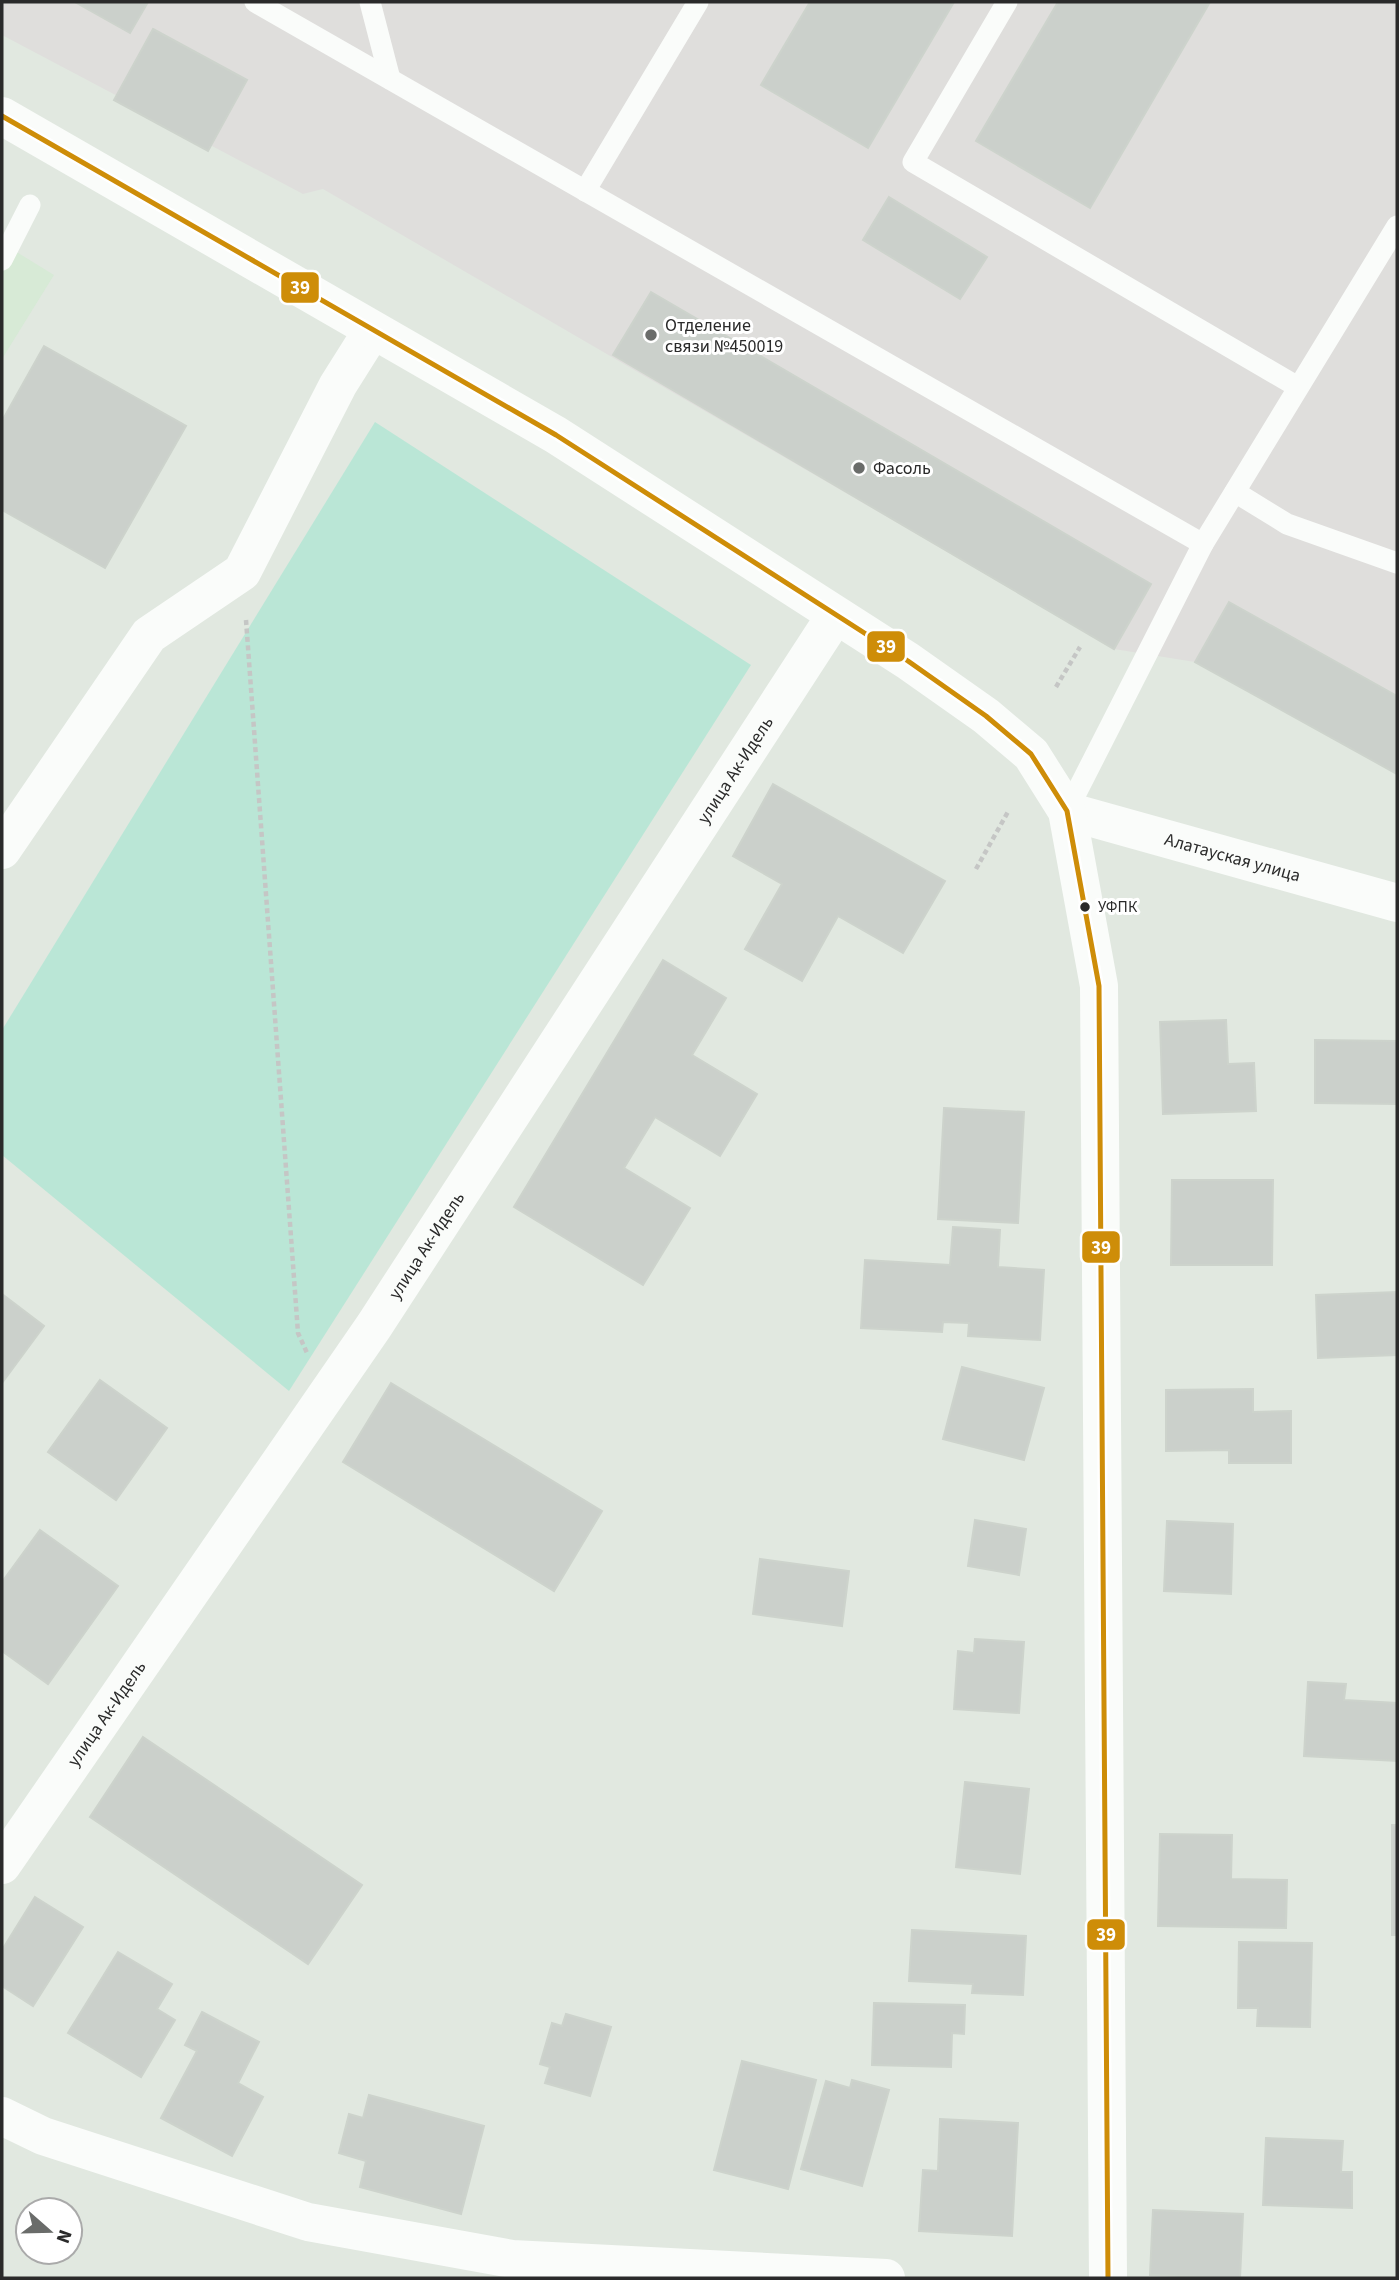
<svg xmlns="http://www.w3.org/2000/svg" width="1399" height="2280" font-family="'Source Sans 3',sans-serif">
<style>
.industrial{fill:#dfdedc}
.education{fill:#d7ead6}
.pitch{fill:#bae6d6}
.building{fill:#cbd0cb;stroke:#cdd3cc;stroke-width:2}
.lines{fill:none;stroke-linecap:round;stroke-linejoin:round}
.path{stroke:#c5c6c5;stroke-width:4.5;stroke-dasharray:5 3.5;stroke-linecap:butt}
.service{stroke:#fafcfa;stroke-width:21}
.minor{stroke:#fafcfa;stroke-width:38}
.tertiary{stroke:#fafcfa;stroke-width:38}
.bus-1-casing{stroke:#fff;stroke-width:10}
.bus-1{stroke:#ce8d08;stroke-width:5}
.poi-dot{fill:#6a6c6a;stroke:#fff;stroke-width:2.5}
.bus-dot{fill:#2a2a2a;stroke:#fff;stroke-width:2.5}
.labels{text-anchor:middle;dominant-baseline:central;stroke-width:6;stroke-linejoin:round;paint-order:stroke}
.bus-label{font-size:16px;fill:#2a2a2a;stroke:#fff;text-anchor:start}
.poi-label{font-size:18px;fill:#2a2a2a;stroke:#fff;text-anchor:start}
.street-label{font-size:18px;fill:#2a2a2a;stroke:#fff}
.line-badge{stroke:#fff;stroke-width:2.5}
.badge-label{font-size:19px;text-anchor:middle;font-weight:bold;fill:#fff}
</style>
<rect width="100%" height="100%" fill="#e1e8e0"/>
<polygon class="industrial" points="2,2 1397,2 1397,768 1195,662 1114,649 323,189 303,194 2,35"/>
<polygon class="education" points="2,243 54,275 2,359"/>
<polygon class="pitch" points="375,422 751,665 289,1391 2,1155 2,1030"/>
<g class="building">
<polygon points="75,2 148,2 130,33"/>
<polygon points="810,2 954,2 868,148 761,85"/>
<polygon points="1058,2 1210,2 1090,208 976,141"/>
<polygon points="153,29 247,80 208,151 114,100"/>
<polygon points="889,197 987,257 960,299 863,240"/>
<polygon points="651,292 1151,584 1114,649 613,355"/>
<polygon points="44,346 186,426 105,568 2,510 2,421"/>
<polygon points="1229,602 1397,696 1397,774 1195,662"/>
<polygon points="773,784 945,881 903,953 838,916 802,981 745,949 782,884 733,856"/>
<polygon points="663,960 726,998 692,1055 757,1094 720,1156 655,1117 624,1168 690,1208 643,1285 514,1207"/>
<polygon points="1226,1020 1228,1064 1254,1063 1256,1111 1163,1114 1160,1022"/>
<polygon points="1315,1040 1397,1041 1397,1104 1315,1103"/>
<polygon points="944,1108 1024,1112 1018,1223 938,1219"/>
<polygon points="1172,1180 1273,1180 1272,1265 1171,1265"/>
<polygon points="953,1227 1000,1230 998,1267 1044,1270 1040,1340 968,1336 969,1323 943,1322 942,1332 861,1328 865,1260 950,1265"/>
<polygon points="1397,1292 1397,1355 1318,1358 1316,1295"/>
<polygon points="2,1294 44,1326 2,1383"/>
<polygon points="962,1367 1044,1388 1024,1460 943,1439"/>
<polygon points="100,1380 167,1428 116,1500 48,1452"/>
<polygon points="391,1383 602,1511 554,1591 343,1462"/>
<polygon points="1253,1389 1253,1412 1291,1411 1291,1463 1229,1463 1229,1450 1166,1451 1166,1390"/>
<polygon points="975,1520 1026,1529 1019,1575 968,1566"/>
<polygon points="1167,1521 1233,1524 1231,1594 1164,1591"/>
<polygon points="40,1530 118,1586 48,1684 2,1651 2,1582"/>
<polygon points="760,1559 849,1571 842,1626 753,1614"/>
<polygon points="975,1639 1024,1642 1019,1713 954,1709 958,1651 974,1653"/>
<polygon points="1308,1682 1346,1684 1344,1700 1397,1703 1397,1761 1304,1756"/>
<polygon points="143,1737 362,1885 308,1964 90,1817"/>
<polygon points="965,1782 1029,1789 1020,1874 956,1867"/>
<rect x="1392" y="1825" width="5" height="110"/>
<polygon points="1160,1834 1232,1835 1231,1879 1287,1880 1286,1928 1158,1926"/>
<polygon points="35,1897 83,1927 33,2006 2,1986 2,1950"/>
<polygon points="912,1930 1026,1936 1023,1995 972,1993 973,1984 909,1981"/>
<polygon points="1239,1942 1312,1943 1310,2027 1257,2026 1258,2008 1238,2008"/>
<polygon points="118,1952 172,1984 157,2009 175,2020 141,2077 68,2033"/>
<polygon points="874,2003 965,2005 964,2034 952,2033 951,2067 872,2065"/>
<polygon points="202,2012 259,2042 238,2083 263,2097 232,2156 161,2118 197,2051 185,2045"/>
<polygon points="566,2014 611,2027 590,2096 545,2083 550,2067 540,2064 552,2023 562,2026"/>
<polygon points="742,2061 816,2080 788,2189 714,2170"/>
<polygon points="852,2080 889,2090 862,2186 801,2169 826,2081 850,2088"/>
<polygon points="369,2095 484,2126 461,2214 360,2187 366,2161 339,2153 349,2114 363,2118"/>
<polygon points="940,2119 1018,2123 1012,2236 919,2231 923,2170 938,2171"/>
<polygon points="1266,2138 1343,2141 1341,2172 1352,2172 1352,2208 1263,2205"/>
<polygon points="1153,2210 1243,2214 1240,2278 1150,2275"/>
</g>
<g class="lines">
<g class="path">
<polyline points="246,620 298,1333 307,1353"/>
<polyline points="1056,687 1080,647"/>
<polyline points="976,869 1009,810"/>
</g>
<g class="service">
<polyline points="255,2 1203,544"/>
<polyline points="370,2 390,79"/>
<polyline points="1007,2 913,162 1298,387"/>
<polyline points="585,191 698,2"/>
<polyline points="2,260 30,205"/>
<polyline points="1235,492 1287,524 1397,563"/>
<polyline points="1067,811 1203,544 1397,226"/>
</g>
<g class="minor">
<path id="s1" d="M1067 811 1397 903"/>
<polyline points="2,850 149,635 242,572 338,385 372,331"/>
<path id="s2" d="M2 1865 374 1326 835 616"/>
<polyline points="2,2116 43,2136 308,2222 512,2259 886,2278"/>
</g>
<polyline class="tertiary" points="2,116 556,435 908,661 986,716 1031,754 1067,811 1099,986 1108,2278"/>
<defs>
<polyline id="bus-1" points="2,116 556,435 908,661 986,716 1031,754 1067,811 1099,986 1108,2278"/>
</defs>
<use href="#bus-1" class="bus-1-casing"/>
<use href="#bus-1" class="bus-1"/>
</g>
<g class="poi-dot">
<circle cx="651" cy="335" r="7"/>
<circle cx="859" cy="468" r="7"/>
</g>
<circle class="bus-dot" cx="1085" cy="907" r="6"/>
<g class="labels">
<g class="bus-label">
<text x="1098" y="907">УФПК</text>
</g>
<g class="poi-label">
<text x="665" y="325">Отделение<tspan x="665" dy="21">связи №450019</tspan></text>
<text x="873" y="468">Фасоль</text>
</g>
<g class="street-label">
<text stroke="none"><textPath href="#s2" startOffset="1318">улица Ак-Идель</textPath></text>
<text stroke="none"><textPath href="#s1" startOffset="172">Алатауская улица</textPath></text>
<text stroke="none"><textPath href="#s2" startOffset="751">улица Ак-Идель</textPath></text>
<text stroke="none"><textPath href="#s2" startOffset="184">улица Ак-Идель</textPath></text>
</g>
</g>
<g class="line-badge">
<rect x="280" y="271" width="40" height="33" rx="7" fill="#ce8d08"/>
<rect x="866" y="630" width="40" height="33" rx="7" fill="#ce8d08"/>
<rect x="1081" y="1230" width="40" height="34" rx="7" fill="#ce8d08"/>
<rect x="1086" y="1918" width="40" height="33" rx="7" fill="#ce8d08"/>
</g>
<g class="badge-label">
<text x="300" y="294">39</text>
<text x="886" y="653">39</text>
<text x="1101" y="1254">39</text>
<text x="1106" y="1941">39</text>
</g>
<rect width="1399" height="2280" fill="none" stroke="#2a2a2a" stroke-width="7"/>
<g transform="translate(49 2231) rotate(110)"><circle r="33" fill="#ffffff" stroke="#aaaaaa" stroke-width="2"/>
<path d="M0-5L12 26L0 18L-12 26Z" fill="#6a6c6a"/>
<text y="-10" font-size="19" font-weight="bold" text-anchor="middle" fill="#2a2a2a">N</text>
</g>
</svg>
